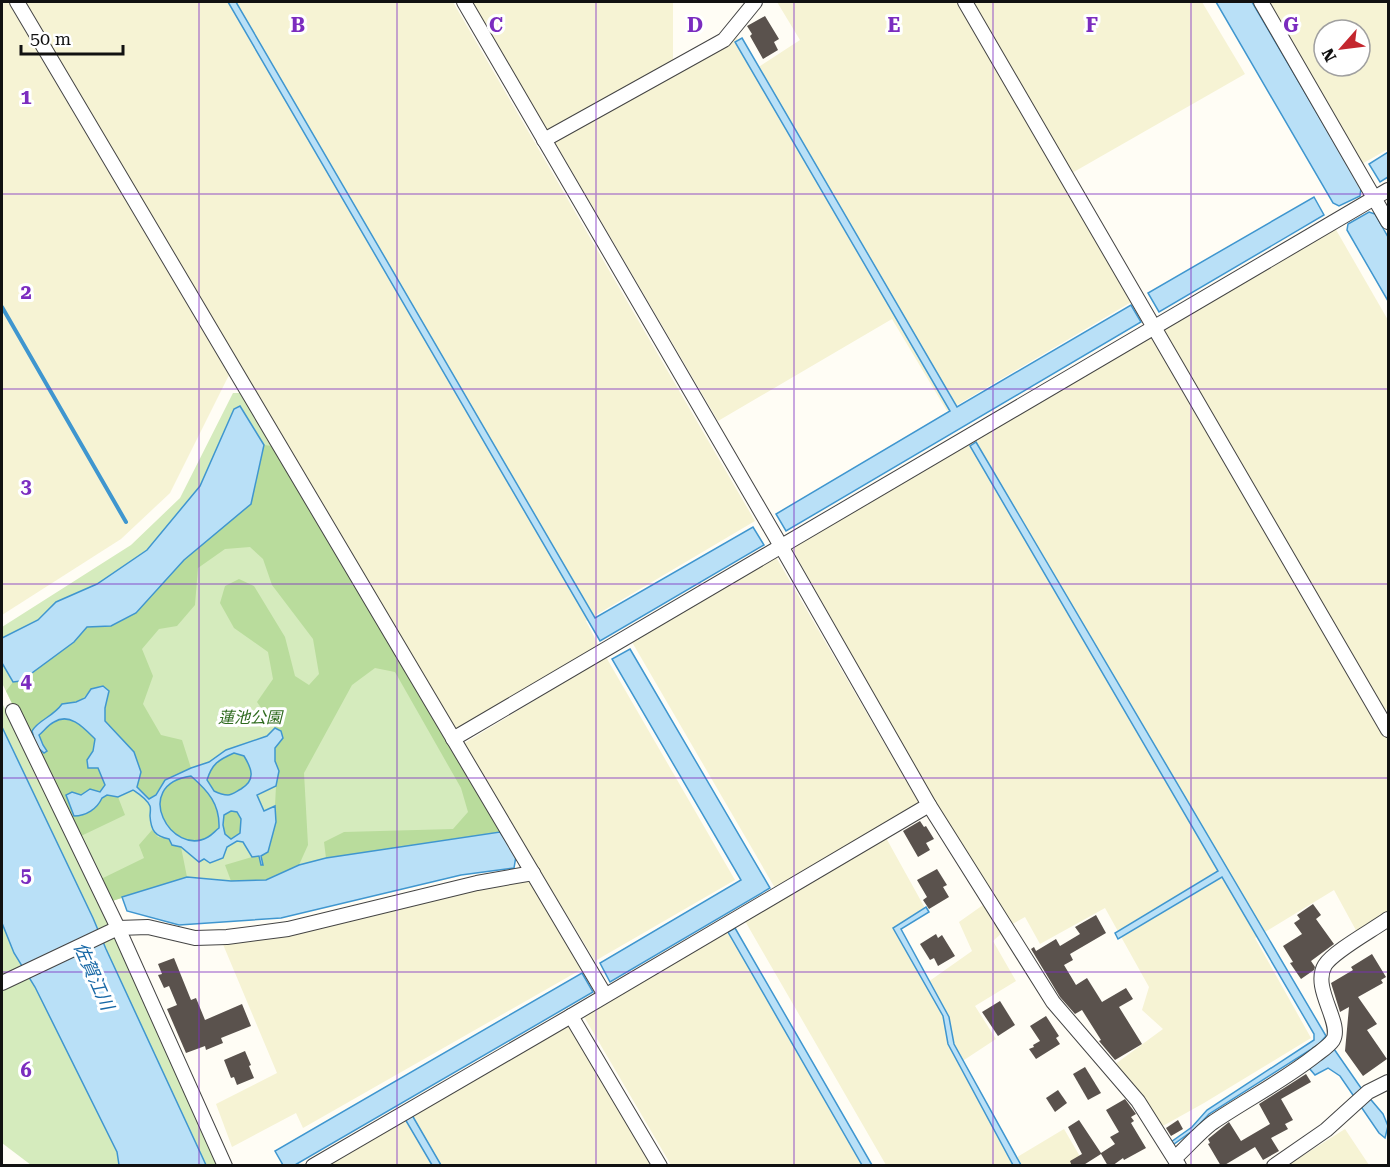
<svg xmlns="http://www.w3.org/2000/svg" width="1390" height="1167" font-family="'Roboto Serif','Noto Sans JP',serif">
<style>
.farmland{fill:#f6f3d4;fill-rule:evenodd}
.green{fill:#d5ebbd}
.forest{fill:#b9dc9c}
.water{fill:#b9e0f7;stroke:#3f96cf;stroke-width:1.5;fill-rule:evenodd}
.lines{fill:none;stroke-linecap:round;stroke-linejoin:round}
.stream{stroke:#3f96cf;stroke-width:4}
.building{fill:#5a524d}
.minor-casing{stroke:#444;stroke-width:16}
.minor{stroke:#fff;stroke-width:14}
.grid{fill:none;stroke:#7b2cbf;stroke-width:1.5;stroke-opacity:0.55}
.labels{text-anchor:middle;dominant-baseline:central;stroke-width:6;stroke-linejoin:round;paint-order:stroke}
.park-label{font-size:16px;font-style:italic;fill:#2f6b1f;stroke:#fff}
.water-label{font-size:18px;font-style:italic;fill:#1768a6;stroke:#fff}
.grid-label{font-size:20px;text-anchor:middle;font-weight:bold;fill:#7b2cbf;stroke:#fff;stroke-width:6;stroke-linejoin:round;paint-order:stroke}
</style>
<rect width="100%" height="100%" fill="#fffdf5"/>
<g class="farmland">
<polygon points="2,2 8,2 229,375 170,493 121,539 2,615"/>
<polygon points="25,2 453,2 755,521 586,621 599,646 454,730"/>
<polygon points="472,2 673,2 673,62 549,133"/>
<polygon points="777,2 960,2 1133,301 947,411 892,319 718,421 553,139 736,37 757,68 800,40"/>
<polygon points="971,2 1202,2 1245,74 1072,173"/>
<path d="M1267 2H1388V149L1362 164ZM1324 30H1360V66H1324Z"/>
<polygon points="1335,228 1388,320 1388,708 1382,712 1162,329"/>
<polygon points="1153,335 1388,738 1388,914 1358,934 1334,890 1255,938 1311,1038 1204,1103 1161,1127 1114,1065 1163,1029 1142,1010 1149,987 1105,908 1040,944 1025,917 1009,926 937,805 791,547"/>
<polygon points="776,557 919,803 775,888 632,642"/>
<polygon points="606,657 735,880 595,961 463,744"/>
<polygon points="885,836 926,910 898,927 928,982 972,951 959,922 983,905 1002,933 993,941 1016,981 975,1006 996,1039 961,1062 1014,1159 1064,1129 1085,1165 886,1165 745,921"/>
<polygon points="529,881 582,969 303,1128 296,1113 232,1147 216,1104 277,1073 222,942 475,889"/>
<polygon points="729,928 866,1165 671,1165 583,1015"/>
<polygon points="571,1020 654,1166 323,1166"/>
<polygon points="1345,1129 1369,1165 1287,1165 1288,1165"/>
</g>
<g class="green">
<polygon points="233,393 241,393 500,832 326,858 266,880 231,881 187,877 109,902 2,683 2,663 13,682 184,560 234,409 200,486 147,550 97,584 56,602 38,620 2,638 2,627 131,545 180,498"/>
<path d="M2 703C81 853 149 1010 219 1165H206L106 949 93 918 2 727Z"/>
<polygon points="2,923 14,953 35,987 117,1152 119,1165 31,1165 2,1143"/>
</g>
<g class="forest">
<path d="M264 445 272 446 500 832 326 858 324 842 344 832 453 829 468 812 461 788 395 672 375 668 352 685 304 773 308 845 299 865 266 880 231 881 225 865 252 857 259 856 261 865H263L261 856 268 852 276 822 275 806 276 786 279 771 275 761V748L281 731 275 728 257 702 273 679 268 652 234 628 220 603 225 586 239 579 254 586 285 637 295 676 309 685 319 674 313 639 272 585 263 559 250 547 225 549 198 568 195 605 177 626 159 629 142 649 153 676 143 704 161 735 182 740 191 768 165 780 155 795 149 799 137 787 141 772 105 721V708L109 691 91 689C82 702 77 702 62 704 53 717 38 720 32 731L47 751 43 745 39 735C44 731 48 725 54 722 70 712 84 728 95 739L93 751 87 760 88 767 98 768 105 785 100 792 81 795 72 792 69 804 74 816H81L102 798 107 795 118 797 125 815 81 836H77L6 691 13 682 21 681 74 642 87 627 111 626 136 613 184 560 251 504Z"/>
<path d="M234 753 244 756C252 769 256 780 241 789 237 791 232 795 228 795 223 795 218 793 214 791L207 780C212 764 218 760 234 753Z"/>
<path d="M191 776C208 791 220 804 219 828 215 831 212 835 208 837 172 858 130 785 191 776Z"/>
<polygon points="231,811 237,812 241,819 240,833 231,839 225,835 223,825 224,815"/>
<polygon points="152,830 158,837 169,839 172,845 181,847 187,877 109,902 101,879 144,858 139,845"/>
</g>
<g class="water">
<polygon points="228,2 236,2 595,618 753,527 764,545 600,641"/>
<polygon points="1216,2 1252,2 1361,188 1360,196 1339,206 1333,203"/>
<polygon points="742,38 957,407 1131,305 1141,322 786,531 776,514 950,411 735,42"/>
<polygon points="1388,152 1388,177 1380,182 1369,164"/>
<polygon points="1314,197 1324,215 1159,312 1148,293"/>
<polygon points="1369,212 1375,214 1388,237 1388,301 1347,230 1348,224"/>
<polygon points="240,406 264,445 251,504 184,560 136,613 111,626 87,627 74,642 21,681 13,682 2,663 2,638 38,620 56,602 97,584 147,550 200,486 234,409"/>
<polygon points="976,442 1326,1036 1318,1045 1209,1114 1195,1129 1174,1144 1171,1142 1192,1127 1207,1110 1314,1040 1314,1034 1222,877 1118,939 1115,933 1218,871 970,446"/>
<polygon points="630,649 770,888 610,982 600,963 741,880 612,659"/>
<path d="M103 686 109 691 105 708V721L134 752 141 772 137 787 149 799 156 795 165 780 191 768 209 762 226 750 267 736 275 728 281 731 283 738 275 748V761L279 771 276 786 257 795 264 811 275 806 276 822 268 852 261 856 263 865H261L259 856 252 857 243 842 237 841 227 847 223 858 210 863 204 859 199 862 181 847 172 845 169 839C155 836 151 831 150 816 150 813 151 809 150 806 147 799 139 794 133 790L118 797 107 795 102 798C97 809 86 816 74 816L66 795 72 792 81 795 90 789 100 792 105 785 98 768H88L87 760 93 751 95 739C84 728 70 712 54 722 48 725 44 731 39 735L43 745 47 751 44 753 36 746 32 731C38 720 53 717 62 704L76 702 85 698 91 689ZM234 753 244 756C252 769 256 780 241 789 237 791 232 795 228 795 224 795 218 793 214 791L207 780C212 764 218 760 234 753ZM191 776C208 791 220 804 219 828 215 831 212 835 208 837 172 858 130 785 191 776ZM231 811 237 812 241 819 240 833 231 839 225 834 223 825 224 815Z"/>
<polygon points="2,727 93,918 106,949 206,1165 119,1165 117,1152 35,987 14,953 2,923"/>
<polygon points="500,832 516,856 514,868 461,875 281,918 179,925 127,911 122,897 187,877 231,881 266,880 299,865 326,858"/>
<polygon points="926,907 929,912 901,929 949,1017 954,1044 1021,1165 1013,1165 948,1044 943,1016 893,928"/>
<polygon points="735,928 872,1165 862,1165 728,932"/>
<polygon points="582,973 593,992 295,1165 283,1165 275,1151"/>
<polygon points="1334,1049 1361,1088 1383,1114 1388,1126 1385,1138 1379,1133 1340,1076 1328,1068 1315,1075 1309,1068"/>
<polygon points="412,1115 441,1165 432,1165 405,1119"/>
</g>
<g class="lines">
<polyline class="stream" points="2,307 126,522"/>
</g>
<g class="building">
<polygon points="765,16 779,39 774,42 778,50 763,59 750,36 752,34 747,26"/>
<polygon points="920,821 924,827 926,826 934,839 926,843 930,850 918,857 903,831"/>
<polygon points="937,869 947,885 943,887 949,897 929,909 923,900 927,897 917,880"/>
<polygon points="1313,904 1321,915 1316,919 1334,944 1311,961 1315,967 1314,970 1301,979 1290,963 1293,962 1283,946 1302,934 1294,923 1300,919 1297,915"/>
<polygon points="1096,915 1106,933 1070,954 1073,960 1064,965 1076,985 1087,978 1102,1002 1126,988 1133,999 1119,1007 1142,1044 1115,1060 1099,1041 1101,1040 1082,1010 1075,1014 1060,997 1031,949 1034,947 1036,951 1056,939 1060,946 1080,934 1075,927"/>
<polygon points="936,934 938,938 942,935 955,956 938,966 934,958 930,960 920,944"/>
<polygon points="1372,954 1386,977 1381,980 1383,983 1358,997 1377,1024 1367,1030 1387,1059 1363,1076 1345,1051 1349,1007 1340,1012 1331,983 1353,970 1351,967"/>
<polygon points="174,958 191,1000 196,998 205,1020 242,1004 251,1026 221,1038 223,1043 206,1050 205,1046 186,1053 167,1009 177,1005 169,986 164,988 158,975 162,974 158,964"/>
<polygon points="1000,1001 1015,1025 998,1036 982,1012"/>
<polygon points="1046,1016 1059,1036 1056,1038 1060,1044 1036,1059 1029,1049 1034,1047 1033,1045 1040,1041 1030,1026"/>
<polygon points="245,1051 251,1065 249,1066 254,1078 237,1085 234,1077 231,1078 224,1060"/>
<polygon points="1085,1067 1101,1093 1088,1100 1073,1074"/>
<polygon points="1306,1074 1311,1082 1281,1099 1293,1120 1285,1124 1288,1129 1271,1138 1279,1151 1263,1160 1255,1147 1223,1166 1221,1166 1208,1144 1210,1143 1208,1139 1229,1122 1241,1141 1270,1124 1259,1104"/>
<polygon points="1058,1090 1067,1103 1055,1112 1046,1098"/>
<polygon points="1125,1099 1136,1114 1131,1117 1134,1121 1131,1123 1146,1148 1124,1160 1123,1158 1112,1166 1108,1166 1101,1154 1082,1166 1072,1166 1070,1161 1082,1154 1068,1127 1079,1120 1101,1153 1115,1144 1110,1137 1119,1132 1106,1110"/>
<polygon points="1178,1120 1183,1129 1171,1136 1166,1128"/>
</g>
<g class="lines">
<defs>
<g id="minor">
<polyline points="17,2 605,995"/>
<polyline points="464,2 781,546 929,805 1053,1002 1138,1101 1179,1166"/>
<polyline points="965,2 1388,730"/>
<polyline points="1261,2 1388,222"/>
<polyline points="544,140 724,40 755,2"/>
<polyline points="13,711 118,928 225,1166"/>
<polyline points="453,739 1388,190"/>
<polyline points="2,983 118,928 148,927 195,938 227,937 288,929 477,883 533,873"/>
<polyline points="571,1016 660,1166"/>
<path d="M1175 1158C1187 1147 1199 1133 1212 1123 1246 1100 1283 1081 1316 1055 1321 1051 1329 1046 1333 1040 1343 1023 1311 988 1325 965 1334 951 1373 930 1388 919"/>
<polyline points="313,1166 571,1016 929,805"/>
<polyline points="1274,1166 1326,1130 1368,1092 1388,1082"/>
</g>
</defs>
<use href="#minor" class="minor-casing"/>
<use href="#minor" class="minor"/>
</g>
<path class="grid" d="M199 2V1166M397 2V1166M596 2V1166M794 2V1166M993 2V1166M1191 2V1166M2 194H1388M2 389H1388M2 584H1388M2 778H1388M2 972H1388"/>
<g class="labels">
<g class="park-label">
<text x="250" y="717">蓮池公園</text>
</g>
<g class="water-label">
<text transform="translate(94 976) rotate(66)">佐賀江川</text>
</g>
</g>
<g class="grid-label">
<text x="298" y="32">B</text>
<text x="496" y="32">C</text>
<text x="695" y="32">D</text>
<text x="894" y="32">E</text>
<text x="1092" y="32">F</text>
<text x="1291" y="32">G</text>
<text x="26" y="104">1</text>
<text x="26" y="299">2</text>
<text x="26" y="493">3</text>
<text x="26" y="688">4</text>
<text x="26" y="882">5</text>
<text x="26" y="1077">6</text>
</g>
<rect width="1390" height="1167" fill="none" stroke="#111111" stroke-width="6"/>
<g transform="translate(1342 48) rotate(242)"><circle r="28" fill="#ffffff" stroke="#a0a0a0" stroke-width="1.5"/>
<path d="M0-4.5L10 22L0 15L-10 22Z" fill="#c4262e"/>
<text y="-9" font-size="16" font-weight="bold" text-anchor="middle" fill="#111111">N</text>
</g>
<path d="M21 45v9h102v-9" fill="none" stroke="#111111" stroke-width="3"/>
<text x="30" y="45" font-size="18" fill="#111111" stroke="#ffffff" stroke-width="4.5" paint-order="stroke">50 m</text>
</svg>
